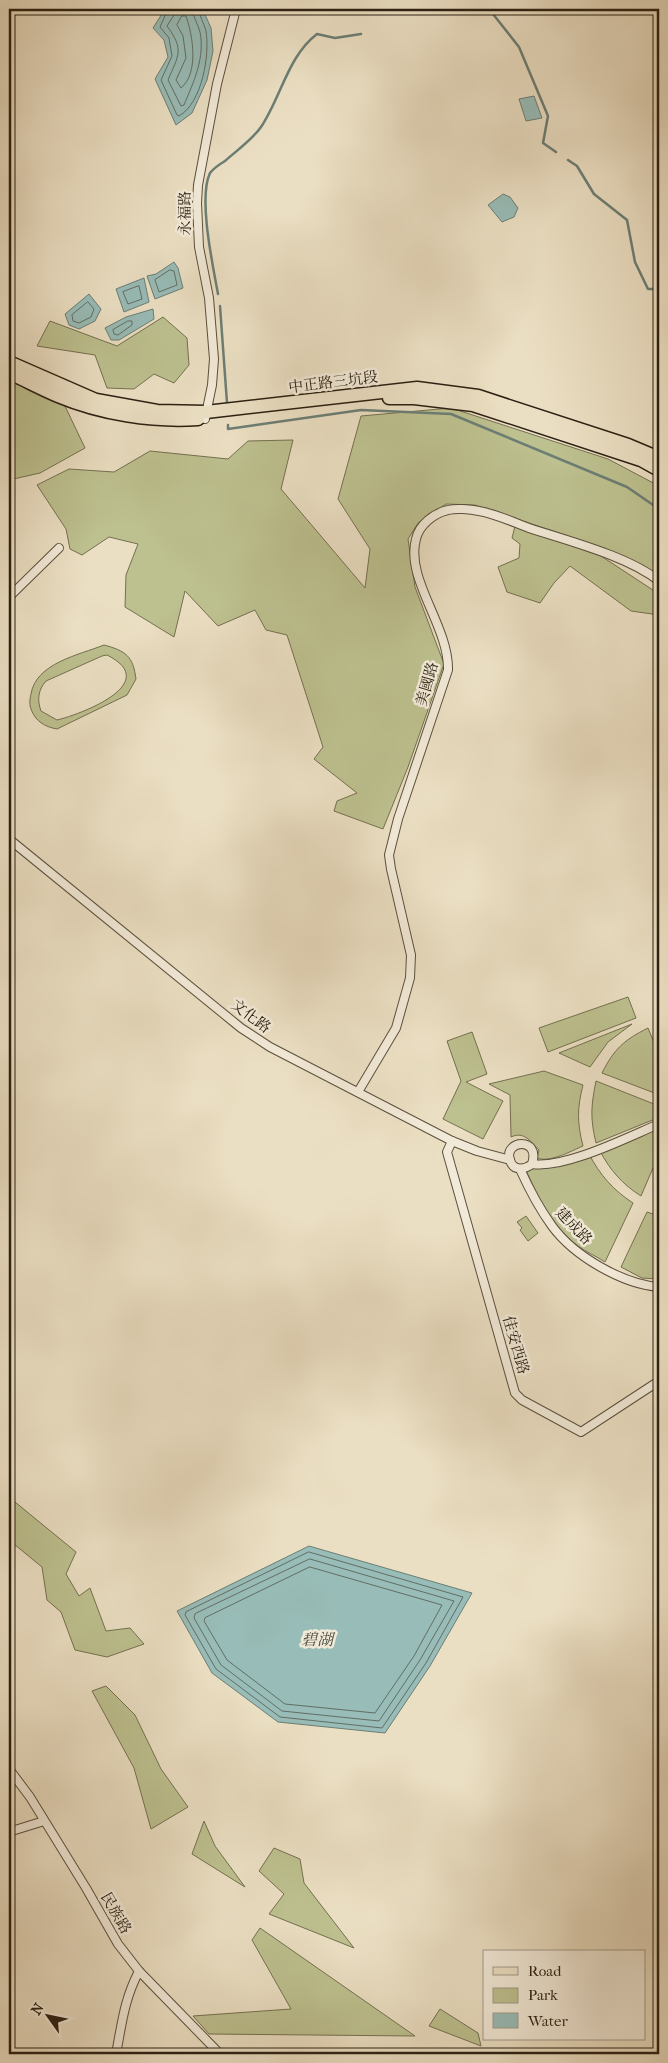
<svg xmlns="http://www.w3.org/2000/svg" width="668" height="2063" font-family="'IM FELL French Canon','Noto Serif TC',serif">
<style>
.green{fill:#bdc08f;stroke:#747050;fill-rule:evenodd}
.water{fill:#98bcb7;stroke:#6c7e75}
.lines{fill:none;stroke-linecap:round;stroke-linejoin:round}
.shore{stroke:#626e64;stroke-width:1}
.stream{stroke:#6c7e75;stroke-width:2.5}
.street-casing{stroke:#5b503e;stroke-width:10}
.primary-casing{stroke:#2b2012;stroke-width:15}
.street{stroke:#f2ead8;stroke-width:8}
.primary{stroke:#ebdfc3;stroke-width:12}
.labels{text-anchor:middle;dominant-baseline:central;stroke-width:5;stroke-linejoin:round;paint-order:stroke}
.street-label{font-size:15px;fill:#2b2012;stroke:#f2ead8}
.water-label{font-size:16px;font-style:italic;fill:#4c4f44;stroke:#f2ead8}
</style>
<rect width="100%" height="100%" fill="#ebdfc3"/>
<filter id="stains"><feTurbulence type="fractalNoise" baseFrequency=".004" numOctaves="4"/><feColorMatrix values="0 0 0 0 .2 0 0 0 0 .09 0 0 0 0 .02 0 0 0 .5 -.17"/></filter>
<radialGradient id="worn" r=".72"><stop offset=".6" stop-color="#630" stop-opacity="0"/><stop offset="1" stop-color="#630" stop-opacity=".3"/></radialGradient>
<g class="green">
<polygon points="163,317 187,338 189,365 174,383 154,374 134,389 107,388 95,355 37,346 50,321 117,346"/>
<polygon points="9,381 64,404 85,448 40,473 9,480"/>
<polygon points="451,408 608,459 659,486 659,583 604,548 475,505 446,504 418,523 408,539 415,587 444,664 408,767 383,829 334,811 337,801 357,793 314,759 323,747 287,635 266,630 255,610 218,626 185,591 174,637 125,607 126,575 138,544 109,537 82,555 70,549 66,529 37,485 69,469 114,472 150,451 228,459 248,441 293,440 281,489 365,588 370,549 338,499 361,416"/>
<polygon points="515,526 601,556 659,594 659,615 631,611 570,566 554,583 540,603 507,592 498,567 519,558 520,544 512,538"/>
<path d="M104 645C126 651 133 656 136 679L127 695 57 729C45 727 35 721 31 709 29 704 30 698 31 694 36 663 79 655 104 645ZM107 655C163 683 82 714 57 720L41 711C37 700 38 690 46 681L102 656Z"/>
<polygon points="628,997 636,1018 548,1052 539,1028"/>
<polygon points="632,1024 608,1042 590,1067 559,1053"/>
<path d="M648 1028 659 1055V1090L657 1094 602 1073C614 1049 624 1040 648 1028Z"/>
<polygon points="472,1032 487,1074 466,1082 503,1101 483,1139 443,1119 461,1081 447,1041"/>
<path d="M544 1071 583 1085C577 1109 577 1122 583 1146 571 1151 550 1163 537 1158L539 1150C530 1141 524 1131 511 1137L510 1095 489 1084Z"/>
<path d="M596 1081 654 1104 655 1119 596 1143C590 1118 591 1106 596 1081Z"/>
<path d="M657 1127 659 1130V1154L641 1196C622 1184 610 1170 600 1151Z"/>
<path d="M589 1154C600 1175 613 1190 633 1203L605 1262C596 1256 586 1252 578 1246 552 1227 538 1197 525 1168L536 1164C553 1172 572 1161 589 1154Z"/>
<polygon points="647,1212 659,1216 659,1279 642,1278 621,1267"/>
<polygon points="526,1216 538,1233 528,1241 520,1230 522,1228 517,1222"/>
<polygon points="15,1502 76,1552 66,1574 79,1596 90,1588 106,1631 130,1628 144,1644 107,1657 75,1650 61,1612 47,1600 42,1567 9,1540 9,1507"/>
<polygon points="106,1686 135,1715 161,1769 188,1807 151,1829 134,1768 92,1691"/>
<polygon points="204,1821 215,1846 245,1887 192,1854"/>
<polygon points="274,1848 300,1859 304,1883 354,1948 269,1914 284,1894 259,1871"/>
<polygon points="260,1928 415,2036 209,2034 193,2016 291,2009 252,1940"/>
<polygon points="440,2009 478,2033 481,2046 429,2026"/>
</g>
<g class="water">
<polygon points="165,9 202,9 203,10 211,28 213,51 207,80 192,113 176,125 155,79 168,57 164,40 153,28"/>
<polygon points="534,96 542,118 526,121 519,99"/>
<polygon points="503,194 510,197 518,208 514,217 502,222 488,205"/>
<polygon points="174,262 178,268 183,288 155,299 147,276 156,274"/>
<polygon points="144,278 149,302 124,312 116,289"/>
<polygon points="89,294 101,309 95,321 79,329 69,325 65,314"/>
<polygon points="153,309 154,319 119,340 111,340 105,328 126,317"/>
<polygon points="309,1546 472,1593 430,1666 385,1733 278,1722 212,1673 177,1611"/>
</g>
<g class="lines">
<g class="shore">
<path d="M168 9 160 27 169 38 172 56 161 80 177 115 179 116C202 103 210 55 206 31 204 23 199 16 199 9"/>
<path d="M175 9 174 15 167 26C185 50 178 56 168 80L181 106 184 105C194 81 205 58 200 32 198 24 193 17 192 9"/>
<path d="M182 16H186C193 36 199 73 181 88L176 80 186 58 183 36 177 25Z"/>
<polygon points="170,270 174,271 177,285 159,292 155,280"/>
<polygon points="139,286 142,299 128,304 123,292"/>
<polygon points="88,302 94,309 91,317 79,323 73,321 72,315"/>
<polygon points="128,321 132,321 132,325 118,335 114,334 113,330"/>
<polygon points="309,1552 463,1597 426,1663 382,1728 280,1717 216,1669 185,1615 186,1612"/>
<polygon points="310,1559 454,1601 420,1660 379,1721 282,1711 221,1665 194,1618 195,1614"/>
<polygon points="310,1567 442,1605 414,1656 375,1713 285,1704 227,1660 204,1621 205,1618"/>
</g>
<g class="stream">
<polyline points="489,9 519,47 548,116 543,143 556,152"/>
<polyline points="378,13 385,9"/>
<polyline points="568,160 577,166 594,194 627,220 635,262 648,289 659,289"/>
<path d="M218 294C213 266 198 198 210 173 213 169 220 164 225 161 236 151 252 140 261 127 281 97 288 56 317 34L335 38 361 34"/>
<polyline points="220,306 227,403"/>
<polyline points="228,425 228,429 361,410 451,414 627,487 659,509"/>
</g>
<defs>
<g id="street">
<polyline points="205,419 212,385 214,359 209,298 199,247 197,203 198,185 217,84 236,9"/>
<polyline points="9,597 59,548"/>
<polyline points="9,839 241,1028 270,1047 452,1141 477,1151 510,1160"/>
<path d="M358 1092 396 1028 410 978 411 955 391 869 389 855 398 819 448 670C449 626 405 579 416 539 419 525 434 513 448 510 456 508 470 509 479 511 496 514 513 522 529 528 568 541 628 556 659 581"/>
<polyline points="452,1141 447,1152 515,1393 522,1400 581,1432 659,1381"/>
<path d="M532 1164C541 1136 503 1140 510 1160 513 1172 526 1169 532 1164 565 1169 628 1137 659 1124"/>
<path d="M520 1169C529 1189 539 1208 552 1226 574 1256 622 1284 659 1287"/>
<polyline points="9,1769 30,1797 86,1888 118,1944 139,1971 220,2054"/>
<polyline points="9,1830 15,1830 44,1821"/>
<path d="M116 2054C122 2023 124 2000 139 1971"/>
</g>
<g id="primary">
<polyline points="9,362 96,400 157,411 206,412 417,388 478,396 628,445 659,458"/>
<path d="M9 373C25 380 41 389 58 396 101 414 152 422 198 419"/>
<polyline points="389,398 414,398 473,405 641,460 659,470"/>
</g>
</defs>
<use href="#street" class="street-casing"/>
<use href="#primary" class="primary-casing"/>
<use href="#street" class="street"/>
<use href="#primary" class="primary"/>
</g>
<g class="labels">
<g class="street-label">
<text transform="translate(185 213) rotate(-90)">永福路</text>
<text transform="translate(333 382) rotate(-7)">中正路三坑段</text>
<text transform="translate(427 684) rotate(-74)">美國路</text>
<text transform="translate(251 1016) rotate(37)">文化路</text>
<text transform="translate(574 1226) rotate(46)">建成路</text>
<text transform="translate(516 1345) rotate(74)">佳安西路</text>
<text transform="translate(116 1913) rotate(60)">民族路</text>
</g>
<g class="water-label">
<text x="317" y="1639">碧湖</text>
</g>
</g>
<rect width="668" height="2063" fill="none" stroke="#ebdfc3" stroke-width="30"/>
<rect x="10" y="10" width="648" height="2043" fill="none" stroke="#2b2012" stroke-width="2.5"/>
<rect x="15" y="15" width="638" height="2033" fill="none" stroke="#2b2012"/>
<rect x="483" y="1950" width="162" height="90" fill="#f2ead8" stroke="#a29989"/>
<rect x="493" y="1967" width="25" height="8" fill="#ebdfc3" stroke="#a29989"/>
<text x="528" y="1976" font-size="15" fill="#2b2012">Road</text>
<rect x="493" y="1988" width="25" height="15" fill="#bdc08f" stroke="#a29989"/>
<text x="528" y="2000" font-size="15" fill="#2b2012">Park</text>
<rect x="493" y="2013" width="25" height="15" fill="#98bcb7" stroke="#a29989"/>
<text x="528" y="2026" font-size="15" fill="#2b2012">Water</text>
<g transform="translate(48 2016) rotate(303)" stroke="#f2ead8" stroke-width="4" paint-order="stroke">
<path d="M0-4L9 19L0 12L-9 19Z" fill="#2b2012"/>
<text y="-8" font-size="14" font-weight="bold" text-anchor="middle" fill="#2b2012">N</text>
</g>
<rect width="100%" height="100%" filter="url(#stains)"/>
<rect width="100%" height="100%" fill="url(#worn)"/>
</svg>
